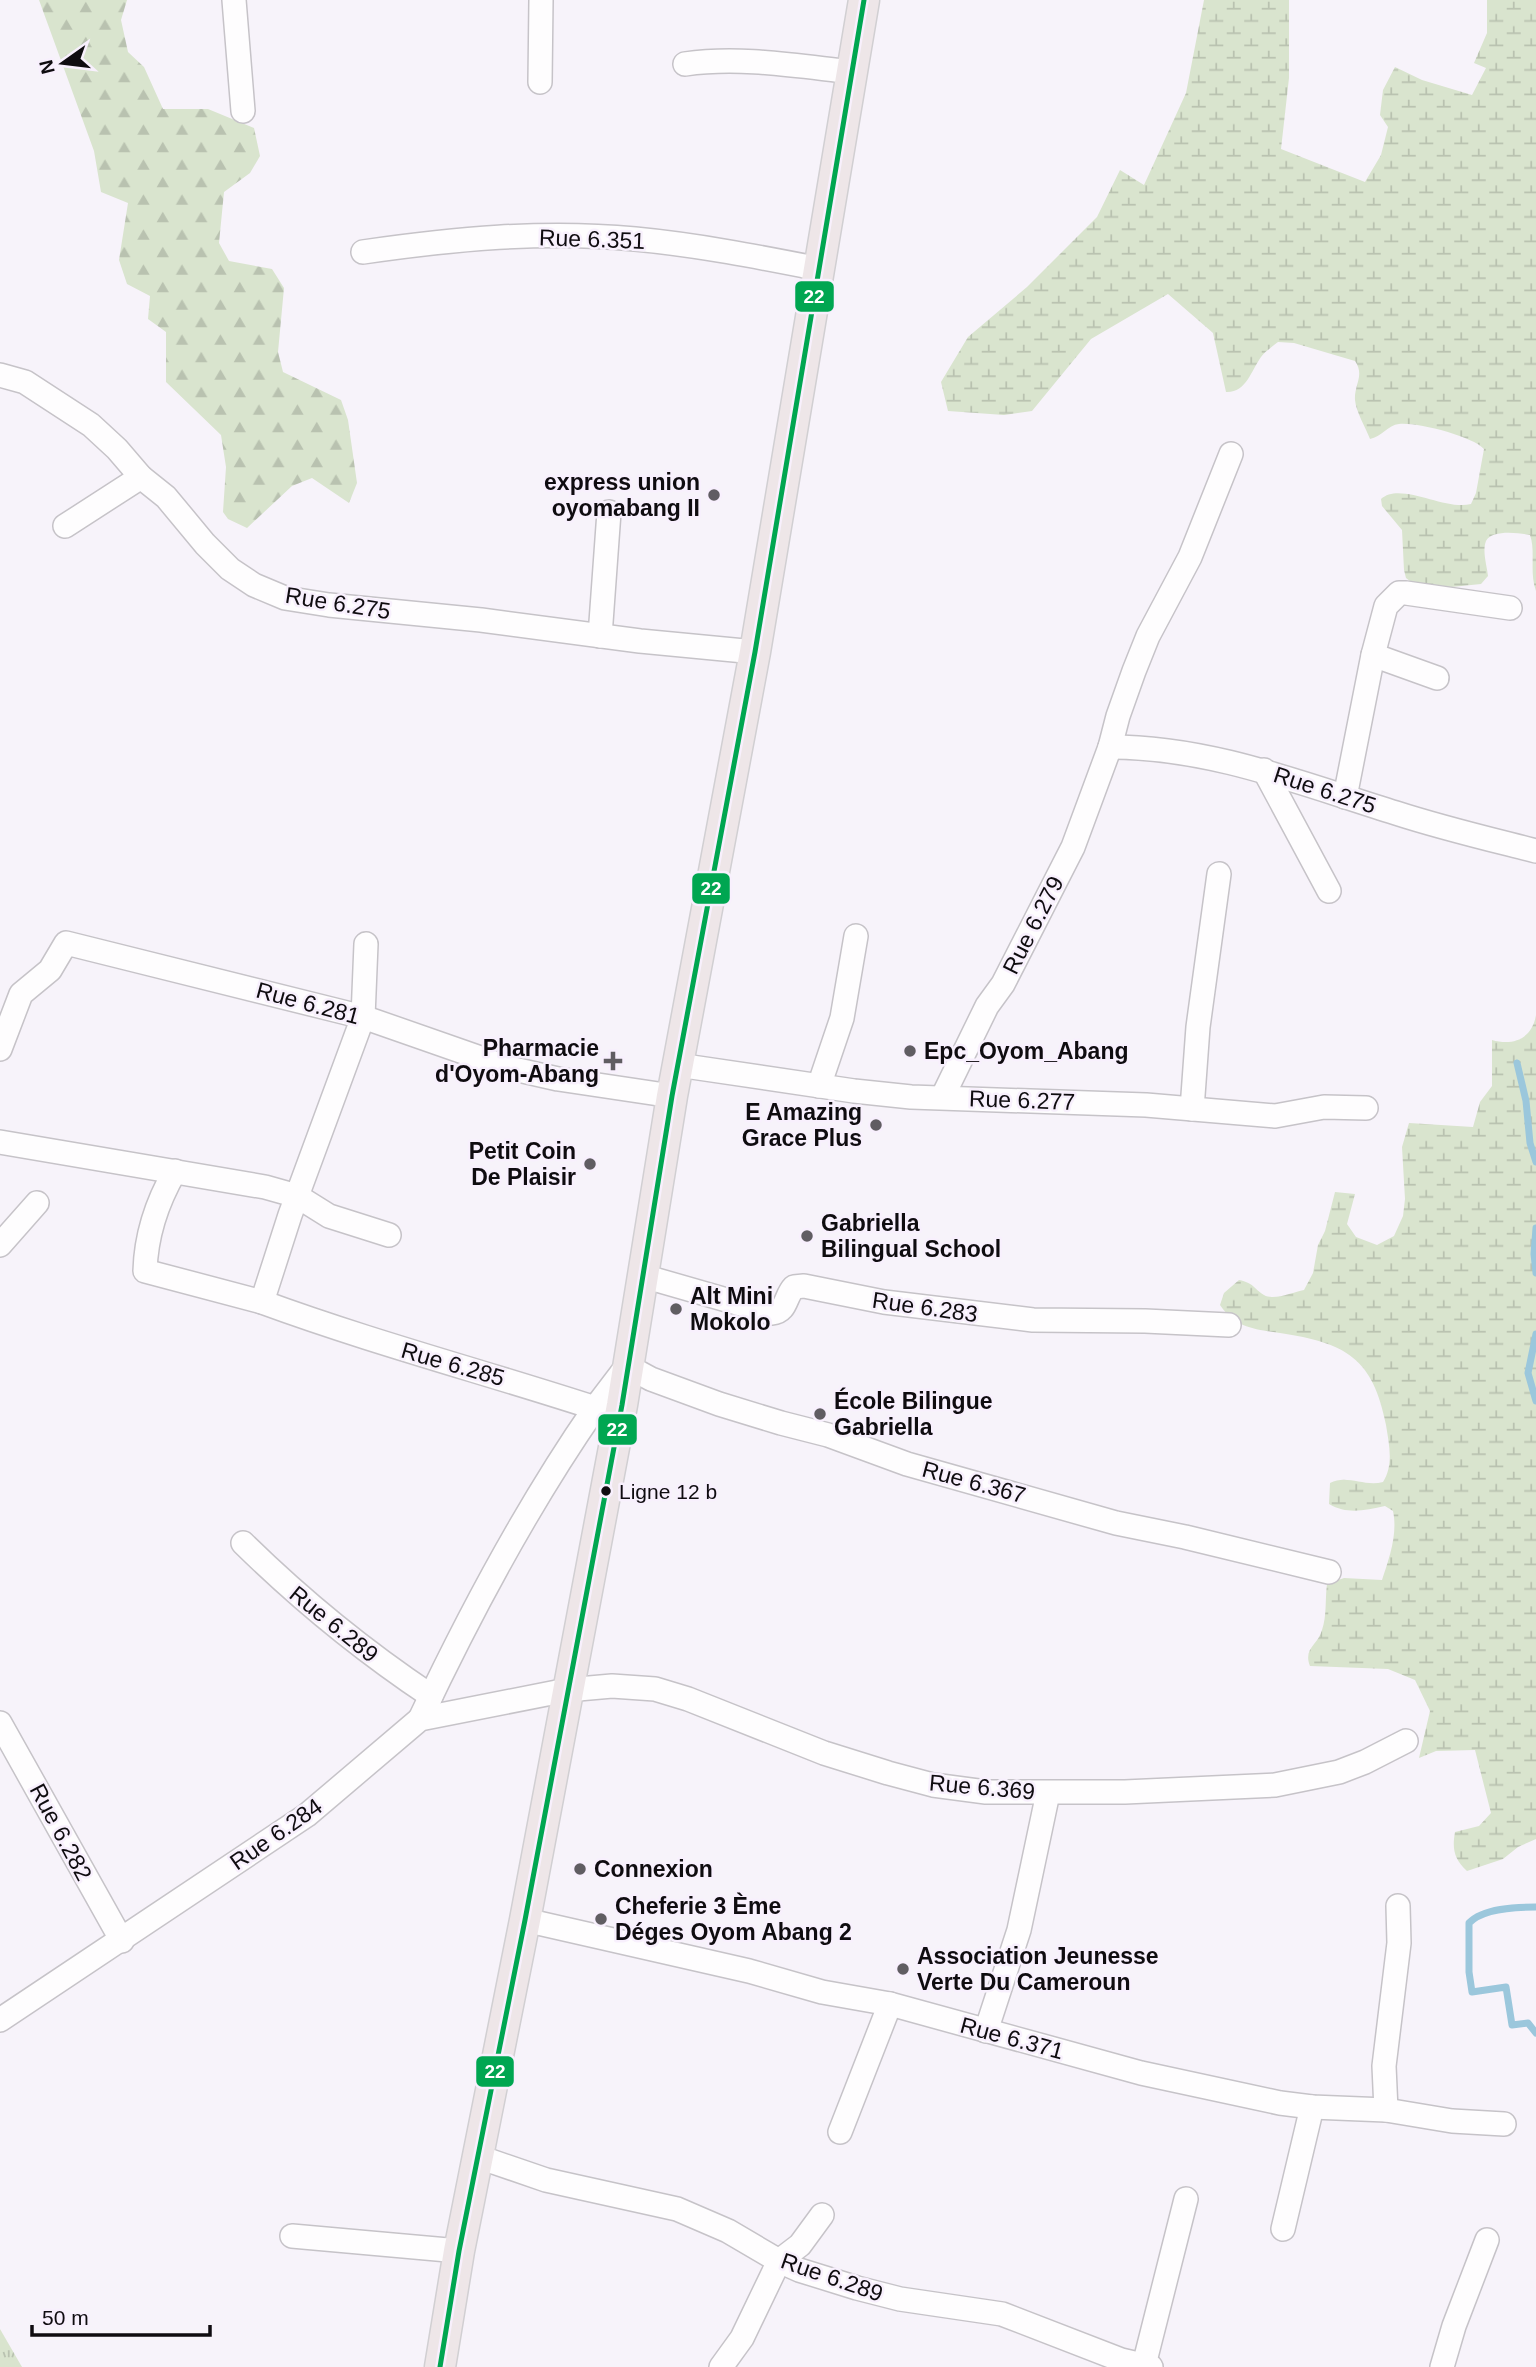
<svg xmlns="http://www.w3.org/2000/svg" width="1536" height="2367" font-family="Helvetica,sans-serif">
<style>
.grass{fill:url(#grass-tufts)}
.forest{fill:url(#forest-firs)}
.wetland{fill:url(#wetland-marsh)}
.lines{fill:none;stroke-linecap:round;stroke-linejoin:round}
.stream{stroke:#9bc7dc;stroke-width:7}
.minor-casing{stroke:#c6c3c8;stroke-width:26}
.major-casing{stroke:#d1cfd2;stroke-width:33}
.minor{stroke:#fefdfe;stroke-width:23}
.major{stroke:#eee6e8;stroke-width:30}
.bus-1-casing{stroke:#f8f0fd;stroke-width:10}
.bus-1{stroke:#00a651;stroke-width:5}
.poi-dot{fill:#605d62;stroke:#f8f0fd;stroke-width:2.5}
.bus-dot{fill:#0f0c10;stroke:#f8f0fd;stroke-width:2.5}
.labels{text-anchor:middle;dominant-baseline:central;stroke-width:5;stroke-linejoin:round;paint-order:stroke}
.bus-label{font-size:21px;fill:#0f0c10;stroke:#f8f0fd;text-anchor:start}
.street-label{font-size:23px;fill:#0f0c10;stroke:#f8f0fd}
.poi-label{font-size:23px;font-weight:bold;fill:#0f0c10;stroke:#f8f0fd;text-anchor:start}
.line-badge{stroke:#f8f0fd;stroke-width:2.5}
.badge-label{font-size:19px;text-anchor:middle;font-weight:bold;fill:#fff}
</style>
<defs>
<pattern id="grass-tufts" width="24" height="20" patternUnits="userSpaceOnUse" patternTransform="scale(1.75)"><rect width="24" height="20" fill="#d9e4ce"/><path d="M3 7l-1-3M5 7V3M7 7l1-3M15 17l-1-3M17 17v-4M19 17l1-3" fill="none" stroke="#b9c2b0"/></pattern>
<pattern id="forest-firs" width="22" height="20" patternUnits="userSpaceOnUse" patternTransform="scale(1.75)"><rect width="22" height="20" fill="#d9e4ce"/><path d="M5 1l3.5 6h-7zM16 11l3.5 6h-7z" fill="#b9c2b0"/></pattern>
<pattern id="wetland-marsh" width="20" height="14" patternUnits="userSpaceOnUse" patternTransform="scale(1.75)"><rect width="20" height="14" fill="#d9e4ce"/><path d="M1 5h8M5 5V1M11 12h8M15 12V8" fill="none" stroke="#b9c2b0"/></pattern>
</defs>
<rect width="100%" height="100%" fill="#f7f3fa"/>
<polygon class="grass" points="0,2329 22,2367 0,2367"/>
<polygon class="forest" points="39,0 127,0 121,20 128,52 144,67 163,109 208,109 254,128 260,156 250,173 224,192 219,243 229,261 272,269 284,288 278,352 283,372 341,400 348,420 357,483 349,503 312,478 292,486 247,528 228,519 223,512 226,467 221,435 166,382 166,332 148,319 150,296 127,284 119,260 128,203 101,192 94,151"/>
<g class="wetland">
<path d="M1204 0H1289V78L1281 149 1365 182 1381 155 1388 127 1380 115 1383 90 1395 67 1422 80 1472 95 1486 68 1474 63 1487 33V0H1536V591C1529 572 1536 552 1530 535 1520 533 1492 529 1486 541 1482 551 1487 566 1488 576L1481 584 1432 589 1415 585 1406 578 1404 570 1402 530 1382 506 1381 499C1400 481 1445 511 1471 504L1476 493 1484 449C1472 436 1417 422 1399 424 1388 425 1381 437 1370 439 1366 428 1356 412 1355 400 1354 385 1365 375 1355 361L1294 343 1278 342C1272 347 1265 351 1261 357 1251 371 1246 393 1226 392L1213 333 1168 294 1091 339 1032 411 1004 415 948 411 941 382 968 337 1027 287 1097 217 1120 170 1144 185 1186 93Z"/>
<path d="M1536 1015V1839L1518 1847 1503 1859 1467 1871C1454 1859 1452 1849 1455 1832L1479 1826 1491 1813 1475 1750 1436 1751 1419 1758 1430 1711 1415 1680 1388 1669 1310 1666C1303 1648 1318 1645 1322 1630 1327 1616 1325 1598 1327 1584L1344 1578 1382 1580C1389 1559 1398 1534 1393 1511L1385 1506C1365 1510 1348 1515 1329 1504L1330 1483C1347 1474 1364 1487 1383 1482 1394 1465 1389 1444 1386 1425 1373 1358 1346 1343 1280 1333 1254 1329 1236 1328 1220 1305L1224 1293 1239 1280C1254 1283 1253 1288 1264 1295 1274 1301 1293 1292 1304 1290L1313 1273 1318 1245 1325 1231 1335 1192 1355 1194 1347 1224 1356 1237 1377 1245 1394 1236 1403 1216 1405 1199 1402 1147 1409 1123 1473 1127 1480 1102 1492 1086V1040C1513 1046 1532 1039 1536 1015Z"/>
</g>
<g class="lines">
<g class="stream">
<polyline points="1517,1063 1526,1101 1530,1143 1536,1162"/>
<polyline points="1536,1228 1534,1254 1536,1273"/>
<polyline points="1536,1334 1528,1373 1536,1401"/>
<path d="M1536 1907C1516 1907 1483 1908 1469 1923V1972L1472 1992 1506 1987 1512 2025 1528 2023 1536 2033"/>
</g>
<defs>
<g id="minor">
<polyline points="234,0 243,111"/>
<path d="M685 64C740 56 797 66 852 72"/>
<polyline points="540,82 541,0"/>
<path d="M363 252C453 239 544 230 635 239 698 245 759 257 820 269"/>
<polyline points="0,375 25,382 91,425 117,449 141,477 166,497 205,544 230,569 254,585 285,598 329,605 481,620 640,641 755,652"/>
<polyline points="65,526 141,477"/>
<polyline points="600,636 609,512"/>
<polyline points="1373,655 1437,678"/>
<path d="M1110 747C1211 747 1302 784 1396 813 1442 828 1489 839 1536 851"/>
<polyline points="1264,770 1329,891"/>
<polyline points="1345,797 1373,655 1386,606 1399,593 1406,593 1510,608"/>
<path d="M366 944 363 1017 290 1215 262 1302C371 1342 484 1372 595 1408L627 1366 651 1379 719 1404 781 1423 828 1435 907 1464 1116 1523 1185 1537 1329 1572"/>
<polyline points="0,1049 21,994 50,970 66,943 363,1017 509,1068 558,1079 672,1096"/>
<polyline points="678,1065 854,1091 911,1097 1146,1105 1275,1116 1324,1107 1366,1108"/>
<polyline points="819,1086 842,1018 856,936"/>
<polyline points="943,1096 987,1006 1003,984 1073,847 1110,747 1118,716 1134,671 1148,636 1190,557 1231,454"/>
<polyline points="1192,1109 1198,1027 1219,874"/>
<polyline points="0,1142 265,1187 297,1196 329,1216 389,1235"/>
<path d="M175 1171C157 1202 146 1235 145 1271L262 1302"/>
<polyline points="0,1245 37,1203"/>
<path d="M643 1276 772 1313C787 1312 785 1296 794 1287L804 1286 884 1302 1033 1320 1145 1321 1229 1325"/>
<path d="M243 1543C302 1601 362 1650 431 1696"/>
<path d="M420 1719C471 1611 527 1506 595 1408"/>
<polyline points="0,1723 122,1941"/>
<polyline points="525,1920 749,1971 822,1992 890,2004 1141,2073 1280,2103 1312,2107 1386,2110 1452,2121 1504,2124"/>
<polyline points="0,2020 307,1815 420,1719 567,1690 612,1686 655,1689 688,1699 824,1753 888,1773 933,1785 986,1792 1125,1792 1275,1785 1339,1772 1365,1762 1406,1741"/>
<polyline points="986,2031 1019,1930 1048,1793"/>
<polyline points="1386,2110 1384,2066 1399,1943 1398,1906"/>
<polyline points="840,2132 890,2004"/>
<polyline points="479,2157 546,2180 677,2209 728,2231 779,2261 799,2270 857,2288 900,2299 1002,2314 1121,2360 1151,2367"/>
<polyline points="1283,2229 1312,2107"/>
<polyline points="292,2236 459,2251"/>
<polyline points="1144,2365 1186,2199"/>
<polyline points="721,2367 742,2338 779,2261 800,2245 822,2215"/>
<polyline points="1442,2367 1454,2326 1487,2240"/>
</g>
<polyline id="major" points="440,2367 459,2251 525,1920 622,1405 672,1096 755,652 864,0"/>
</defs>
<use href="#minor" class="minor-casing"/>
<use href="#major" class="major-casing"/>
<use href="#minor" class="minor"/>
<use href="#major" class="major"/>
<defs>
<polyline id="bus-1" points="440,2367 459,2251 525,1920 622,1405 672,1096 755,652 864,0"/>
</defs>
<use href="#bus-1" class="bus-1-casing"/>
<use href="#bus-1" class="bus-1"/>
</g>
<g class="poi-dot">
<circle cx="714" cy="495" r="7"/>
<circle cx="910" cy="1051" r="7"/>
<path d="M609.5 1050.5h7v7h7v7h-7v7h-7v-7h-7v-7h7z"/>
<circle cx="876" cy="1125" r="7"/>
<circle cx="590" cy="1164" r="7"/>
<circle cx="807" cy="1236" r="7"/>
<circle cx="676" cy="1309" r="7"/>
<circle cx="820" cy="1414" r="7"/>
<circle cx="580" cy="1869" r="7"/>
<circle cx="601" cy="1919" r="7"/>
<circle cx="903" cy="1969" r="7"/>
</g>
<circle class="bus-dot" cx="606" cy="1491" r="6"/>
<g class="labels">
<g class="bus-label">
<text x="619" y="1491">Ligne 12 b</text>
</g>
<g class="street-label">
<text transform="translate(592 239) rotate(2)">Rue 6.351</text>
<text transform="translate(338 603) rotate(9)">Rue 6.275</text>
<text transform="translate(1325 790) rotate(18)">Rue 6.275</text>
<text transform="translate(1033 925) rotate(-63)">Rue 6.279</text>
<text transform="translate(308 1003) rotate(15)">Rue 6.281</text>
<text transform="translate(1022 1100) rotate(2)">Rue 6.277</text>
<text transform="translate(925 1307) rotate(8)">Rue 6.283</text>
<text transform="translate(453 1364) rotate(16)">Rue 6.285</text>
<text transform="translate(974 1482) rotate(15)">Rue 6.367</text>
<text transform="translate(334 1624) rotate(39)">Rue 6.289</text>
<text transform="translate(982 1787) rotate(5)">Rue 6.369</text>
<text transform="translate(61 1832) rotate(62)">Rue 6.282</text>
<text transform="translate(276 1834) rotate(-35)">Rue 6.284</text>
<text transform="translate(1012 2038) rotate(15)">Rue 6.371</text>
<text transform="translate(832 2277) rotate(19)">Rue 6.289</text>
</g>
<g class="poi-label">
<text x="700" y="482" text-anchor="end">express union<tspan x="700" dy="26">oyomabang II</tspan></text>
<text x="599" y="1048" text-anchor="end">Pharmacie<tspan x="599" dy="26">d'Oyom-Abang</tspan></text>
<text x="924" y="1051">Epc_Oyom_Abang</text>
<text x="862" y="1112" text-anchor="end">E Amazing<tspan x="862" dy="26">Grace Plus</tspan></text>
<text x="576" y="1151" text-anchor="end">Petit Coin<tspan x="576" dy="26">De Plaisir</tspan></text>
<text x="821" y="1223">Gabriella<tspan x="821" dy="26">Bilingual School</tspan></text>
<text x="690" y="1296">Alt Mini<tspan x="690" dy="26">Mokolo</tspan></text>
<text x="834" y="1401">École Bilingue<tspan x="834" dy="26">Gabriella</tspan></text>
<text x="594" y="1869">Connexion</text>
<text x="615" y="1906">Cheferie 3 Ème<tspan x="615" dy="26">Déges Oyom Abang 2</tspan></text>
<text x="917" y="1956">Association Jeunesse<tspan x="917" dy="26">Verte Du Cameroun</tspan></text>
</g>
</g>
<g class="line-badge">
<rect x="794" y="280" width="41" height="33" rx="7" fill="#00a651"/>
<rect x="691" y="872" width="40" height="33" rx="7" fill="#00a651"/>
<rect x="597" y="1413" width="41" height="33" rx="7" fill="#00a651"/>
<rect x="475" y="2055" width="40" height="33" rx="7" fill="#00a651"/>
</g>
<g class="badge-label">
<text x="814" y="303">22</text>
<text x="711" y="895">22</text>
<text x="617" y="1436">22</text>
<text x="495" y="2078">22</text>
</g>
<g transform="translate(63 63) rotate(256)" stroke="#f8f0fd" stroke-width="5" paint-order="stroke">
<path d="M0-5L12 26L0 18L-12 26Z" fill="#0f0c10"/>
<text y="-10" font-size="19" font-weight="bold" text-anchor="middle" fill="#0f0c10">N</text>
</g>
<path d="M32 2325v10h178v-10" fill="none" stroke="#0f0c10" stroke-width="3.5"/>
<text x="42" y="2325" font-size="21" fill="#0f0c10" stroke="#f8f0fd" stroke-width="5" paint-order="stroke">50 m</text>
</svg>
